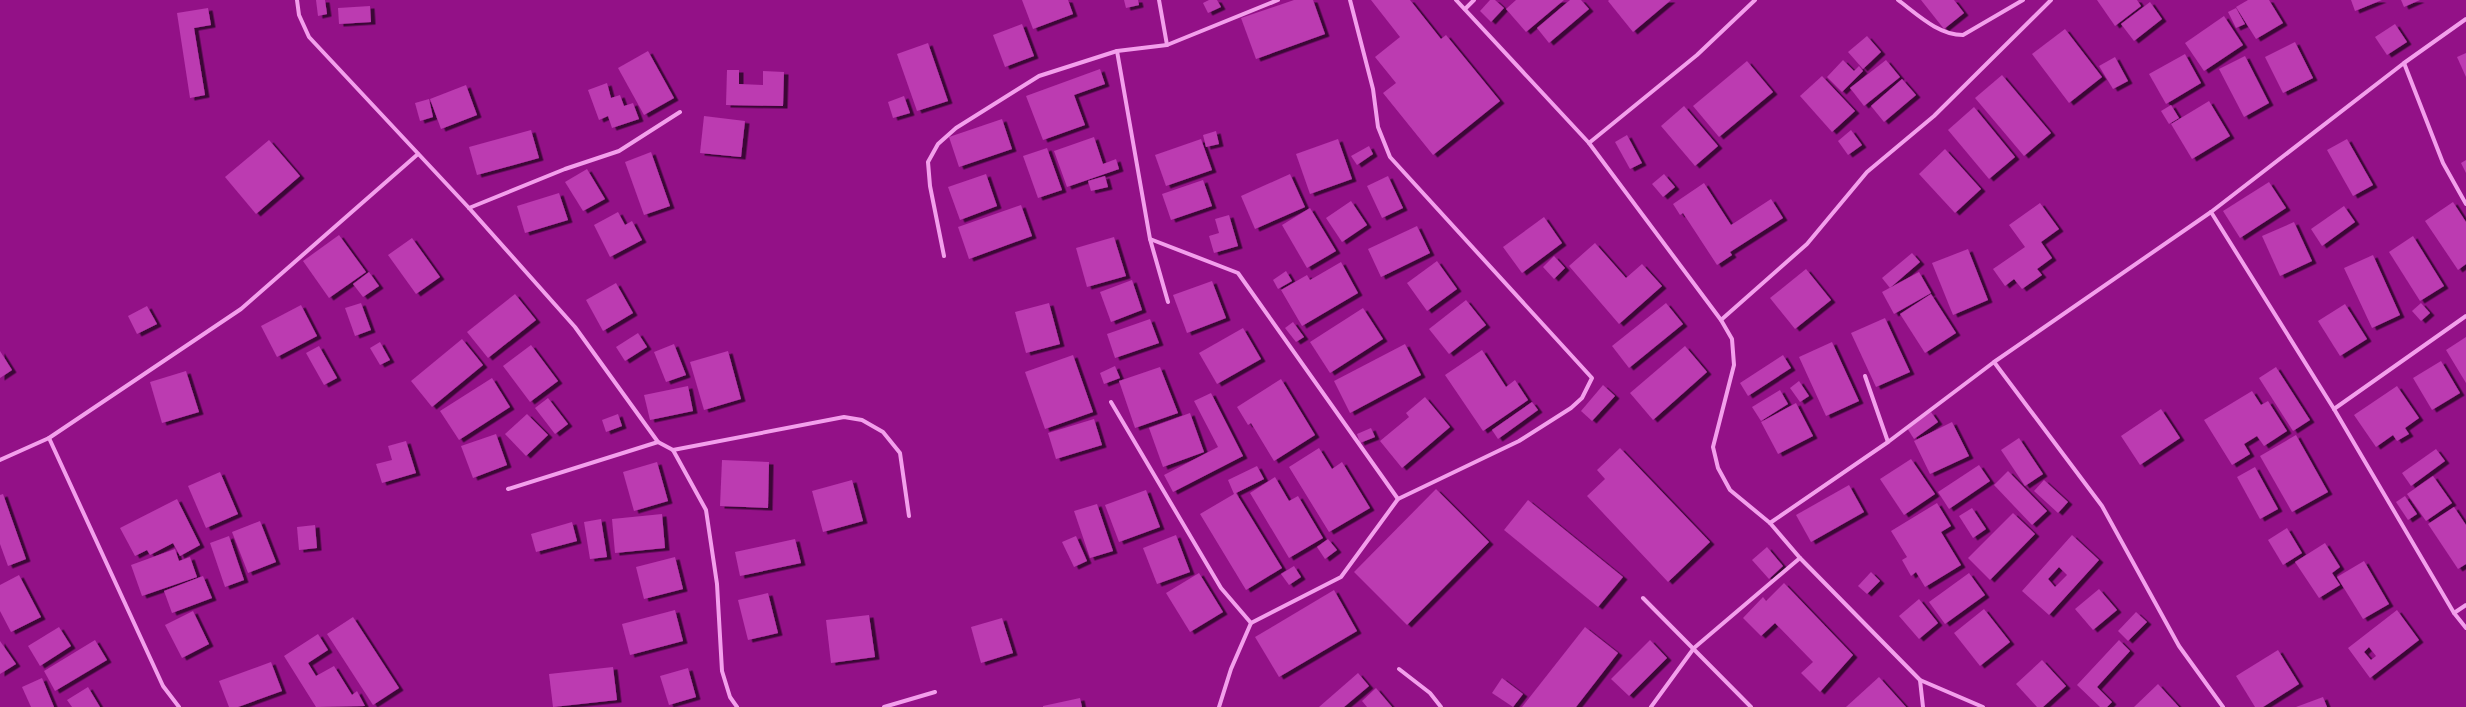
<svg xmlns="http://www.w3.org/2000/svg" width="2466" height="707" font-family="'PT Sans',sans-serif">
<style>
.building{fill:#bc3ab1;fill-rule:evenodd;filter:url(#shadow)}
.lines{fill:none;stroke-linecap:round;stroke-linejoin:round}
.minor{stroke:#f39fec;stroke-width:4}
</style>
<defs>
<filter id="shadow"><feDropShadow dx="4.5" dy="2.5" stdDeviation="0" flood-color="#0009"/></filter>
</defs>
<rect width="100%" height="100%" fill="#931187"/>
<g class="building">
<polygon points="316,0 325,0 327,14 318,16"/>
<polygon points="1022,0 1068,0 1073,14 1033,29"/>
<polygon points="1124,0 1138,0 1139,5 1126,8"/>
<polygon points="1209,0 1217,0 1221,7 1208,13 1203,3"/>
<polygon points="1294,0 1313,0 1325,34 1256,59 1241,18"/>
<polygon points="1371,0 1410,0 1441,39 1446,35 1500,101 1433,155 1383,93 1396,83 1375,57 1400,37"/>
<polygon points="1490,0 1495,0 1504,8 1491,22 1480,11"/>
<polygon points="1516,0 1564,0 1526,32 1506,9"/>
<polygon points="1570,0 1581,0 1589,9 1549,43 1537,28"/>
<polygon points="1609,0 1671,0 1633,32 1608,1"/>
<polygon points="1921,0 1954,0 1964,13 1944,29"/>
<polygon points="2097,0 2137,0 2141,6 2115,26"/>
<polygon points="2248,0 2269,0 2283,23 2256,39 2236,7"/>
<polygon points="2351,0 2382,0 2355,11"/>
<polygon points="2401,0 2420,0 2404,7"/>
<polygon points="2150,2 2162,19 2134,41 2121,24"/>
<polygon points="370,6 371,22 339,24 338,8"/>
<polygon points="208,8 211,25 194,28 205,95 190,98 177,13"/>
<polygon points="2236,8 2245,24 2236,28 2228,12"/>
<polygon points="2224,16 2243,45 2204,71 2185,43"/>
<polygon points="1022,24 1034,56 1005,67 993,35"/>
<polygon points="2395,24 2407,42 2387,55 2375,37"/>
<polygon points="2065,29 2102,77 2069,103 2032,54"/>
<polygon points="1867,36 1881,52 1863,69 1848,52"/>
<polygon points="2295,42 2313,78 2283,93 2265,57"/>
<polygon points="928,43 948,101 917,111 897,54"/>
<polygon points="648,51 674,98 644,115 618,68"/>
<polygon points="2466,53 2466,77 2457,57"/>
<polygon points="2185,54 2201,83 2166,104 2149,74"/>
<polygon points="2245,56 2269,103 2244,117 2219,69"/>
<polygon points="2115,57 2128,81 2113,89 2099,66"/>
<polygon points="1843,60 1854,71 1859,66 1863,71 1842,92 1827,77"/>
<polygon points="1886,60 1900,77 1864,106 1850,88"/>
<polygon points="1747,61 1773,92 1719,137 1693,106"/>
<polygon points="1100,69 1105,84 1074,95 1085,125 1043,140 1026,96"/>
<polygon points="727,70 739,70 739,84 763,85 763,71 784,72 783,106 726,105"/>
<polygon points="2002,75 2051,133 2024,156 1975,98"/>
<polygon points="1822,76 1855,111 1832,132 1800,96"/>
<polygon points="1902,79 1916,95 1884,122 1871,106"/>
<polygon points="607,83 611,98 620,95 624,106 633,103 639,119 612,128 608,116 599,120 588,90"/>
<polygon points="466,85 477,115 441,129 430,99"/>
<polygon points="904,96 910,113 893,118 888,102"/>
<polygon points="429,99 433,117 420,121 415,103"/>
<polygon points="2209,101 2230,136 2192,159 2171,124"/>
<polygon points="2171,105 2179,118 2169,124 2161,111"/>
<polygon points="1684,106 1718,146 1695,166 1661,126"/>
<polygon points="1974,107 2015,157 1989,179 1948,130"/>
<polygon points="704,116 745,121 741,157 700,153"/>
<polygon points="1002,119 1012,149 959,167 949,137"/>
<polygon points="531,130 539,158 477,175 469,147"/>
<polygon points="1851,130 1862,145 1848,155 1838,141"/>
<polygon points="1216,131 1219,144 1206,147 1203,135"/>
<polygon points="1627,135 1642,163 1630,169 1615,142"/>
<polygon points="1094,137 1103,164 1116,159 1119,169 1067,187 1054,151"/>
<polygon points="1201,139 1212,170 1166,186 1155,155"/>
<polygon points="1338,139 1352,179 1310,194 1296,154"/>
<polygon points="2347,139 2373,185 2353,196 2327,150"/>
<polygon points="269,140 300,176 256,214 225,177"/>
<polygon points="1369,146 1373,154 1357,165 1351,156"/>
<polygon points="1047,148 1062,190 1038,198 1023,156"/>
<polygon points="1945,149 1981,189 1955,213 1919,174"/>
<polygon points="651,152 670,206 644,215 625,162"/>
<polygon points="2466,160 2466,173 2461,163"/>
<polygon points="587,169 605,199 583,211 565,182"/>
<polygon points="986,174 997,206 960,220 948,187"/>
<polygon points="1290,174 1305,207 1255,229 1241,196"/>
<polygon points="1664,174 1675,187 1663,197 1652,184"/>
<polygon points="1105,176 1108,187 1091,191 1088,181"/>
<polygon points="1388,176 1403,208 1382,218 1367,186"/>
<polygon points="1203,180 1212,206 1171,220 1162,194"/>
<polygon points="2269,182 2286,208 2240,238 2223,211"/>
<polygon points="1704,183 1731,225 1771,199 1783,218 1730,252 1732,255 1717,265 1683,213 1680,215 1673,204"/>
<polygon points="559,193 568,220 525,233 517,206"/>
<polygon points="1351,201 1367,225 1342,242 1326,218"/>
<polygon points="2453,202 2466,222 2466,264 2458,270 2425,221"/>
<polygon points="2040,203 2059,229 2041,242 2052,258 2037,269 2042,275 2022,289 2014,279 2005,286 1993,269 2025,247 2009,225"/>
<polygon points="1021,205 1032,236 969,259 958,227"/>
<polygon points="2344,206 2355,222 2322,246 2311,229"/>
<polygon points="1310,208 1336,251 1307,268 1282,225"/>
<polygon points="618,212 625,225 632,221 642,240 610,257 594,225"/>
<polygon points="1229,215 1238,246 1214,253 1209,236 1219,233 1215,219"/>
<polygon points="1544,217 1562,243 1522,273 1503,247"/>
<polygon points="2294,222 2312,261 2280,276 2262,236"/>
<polygon points="1417,226 1430,253 1381,277 1368,249"/>
<polygon points="339,235 366,272 329,298 303,261"/>
<polygon points="2413,236 2444,286 2420,301 2389,252"/>
<polygon points="1114,237 1126,276 1087,287 1076,248"/>
<polygon points="412,238 440,277 416,294 388,255"/>
<polygon points="1595,243 1626,278 1642,264 1662,286 1619,324 1569,266"/>
<polygon points="1968,249 1988,300 1953,315 1932,263"/>
<polygon points="1912,253 1920,262 1890,288 1882,278"/>
<polygon points="2373,255 2400,315 2372,328 2344,268"/>
<polygon points="1554,256 1565,268 1554,279 1543,267"/>
<polygon points="1437,261 1457,289 1427,311 1407,283"/>
<polygon points="1341,262 1358,293 1302,326 1281,290 1307,275 1310,280"/>
<polygon points="1806,269 1831,300 1795,329 1770,298"/>
<polygon points="1286,271 1292,281 1278,289 1273,280"/>
<polygon points="369,272 379,286 363,297 353,284"/>
<polygon points="1919,272 1931,293 1894,314 1882,292"/>
<polygon points="1132,280 1142,310 1111,322 1100,292"/>
<polygon points="1212,281 1226,318 1187,333 1173,295"/>
<polygon points="616,283 633,313 603,331 586,300"/>
<polygon points="515,294 536,320 488,358 467,332"/>
<polygon points="1931,294 1956,333 1925,353 1900,314"/>
<polygon points="1466,300 1486,325 1449,354 1429,329"/>
<polygon points="361,303 371,330 355,336 345,308"/>
<polygon points="1049,303 1060,344 1026,353 1015,312"/>
<polygon points="1666,303 1683,324 1629,368 1612,346"/>
<polygon points="2421,303 2430,313 2421,321 2412,311"/>
<polygon points="2345,304 2367,339 2340,356 2318,321"/>
<polygon points="301,305 317,336 277,357 261,326"/>
<polygon points="147,306 157,324 137,334 128,316"/>
<polygon points="1363,308 1383,339 1330,373 1310,342"/>
<polygon points="1885,318 1910,372 1876,387 1851,333"/>
<polygon points="1150,319 1159,343 1115,358 1107,334"/>
<polygon points="1293,322 1304,337 1296,342 1285,328"/>
<polygon points="1243,328 1261,359 1217,384 1199,353"/>
<polygon points="638,333 647,347 625,361 616,347"/>
<polygon points="2466,337 2466,383 2446,350"/>
<polygon points="462,339 483,365 432,407 411,381"/>
<polygon points="380,342 390,360 380,365 370,348"/>
<polygon points="1832,342 1859,401 1826,416 1799,357"/>
<polygon points="674,344 686,375 666,382 654,352"/>
<polygon points="1405,344 1421,375 1350,413 1334,381"/>
<polygon points="531,345 558,381 530,402 503,366"/>
<polygon points="319,346 337,378 324,385 306,353"/>
<polygon points="1685,346 1707,372 1653,420 1630,393"/>
<polygon points="1482,350 1506,387 1515,380 1528,400 1483,431 1445,375"/>
<polygon points="0,351 12,370 0,378"/>
<polygon points="728,351 741,399 704,410 690,362"/>
<polygon points="1073,355 1093,412 1045,429 1025,372"/>
<polygon points="1783,355 1791,368 1748,396 1740,383"/>
<polygon points="2441,361 2460,393 2432,410 2413,378"/>
<polygon points="1115,366 1120,378 1104,384 1100,373"/>
<polygon points="1160,367 1178,413 1135,428 1119,381"/>
<polygon points="2276,367 2310,420 2293,431 2259,378"/>
<polygon points="186,371 199,412 162,423 150,382"/>
<polygon points="492,378 510,407 459,440 440,411"/>
<polygon points="1281,379 1315,435 1274,461 1251,423 1248,425 1237,407"/>
<polygon points="1799,381 1809,396 1800,402 1790,388"/>
<polygon points="1603,385 1615,396 1592,421 1581,411"/>
<polygon points="688,386 693,411 650,420 644,395"/>
<polygon points="2397,386 2419,418 2405,428 2409,434 2397,441 2393,435 2376,447 2354,415"/>
<polygon points="1780,390 1788,404 1761,421 1752,407"/>
<polygon points="2252,391 2261,405 2268,401 2287,431 2264,446 2257,436 2244,444 2250,454 2232,465 2204,420"/>
<polygon points="1211,393 1243,456 1173,492 1164,475 1218,447 1194,401"/>
<polygon points="1425,397 1450,427 1402,468 1380,441 1409,417 1406,413"/>
<polygon points="548,398 568,424 555,434 535,408"/>
<polygon points="1532,402 1538,410 1498,439 1492,430"/>
<polygon points="1796,403 1813,436 1778,454 1761,422"/>
<polygon points="2161,409 2180,438 2140,465 2121,436"/>
<polygon points="1931,412 1938,422 1914,439 1907,428"/>
<polygon points="1190,413 1204,452 1163,467 1149,428"/>
<polygon points="527,414 548,435 526,456 505,434"/>
<polygon points="618,414 622,426 606,432 602,420"/>
<polygon points="1094,419 1102,445 1056,459 1048,433"/>
<polygon points="1952,422 1969,456 1930,474 1914,441"/>
<polygon points="1371,428 1375,437 1360,443 1357,434"/>
<polygon points="496,434 507,465 473,478 461,446"/>
<polygon points="2296,435 2328,492 2292,512 2260,456"/>
<polygon points="2019,438 2043,474 2025,486 2001,450"/>
<polygon points="406,441 416,473 382,483 376,464 392,460 388,446"/>
<polygon points="1319,448 1332,469 1342,462 1370,508 1329,532 1289,467"/>
<polygon points="1620,448 1710,542 1668,582 1587,496 1605,479 1597,470"/>
<polygon points="2436,449 2445,461 2411,486 2402,473"/>
<polygon points="1911,459 1935,494 1904,515 1880,479"/>
<polygon points="722,460 769,462 768,508 720,506"/>
<polygon points="657,462 668,501 634,511 623,472"/>
<polygon points="1979,465 1990,481 1949,509 1938,492"/>
<polygon points="1257,466 1264,479 1236,493 1282,568 1246,590 1200,514 1234,494 1228,480"/>
<polygon points="2255,467 2278,509 2260,519 2237,477"/>
<polygon points="2008,471 2047,511 2032,525 1994,485"/>
<polygon points="220,472 238,514 206,528 188,486"/>
<polygon points="2433,476 2452,503 2426,521 2407,494"/>
<polygon points="1275,477 1289,501 1298,496 1323,538 1289,558 1250,493"/>
<polygon points="852,480 863,521 823,532 812,491"/>
<polygon points="2044,480 2068,502 2058,513 2034,491"/>
<polygon points="1849,485 1864,512 1811,542 1796,515"/>
<polygon points="1436,489 1489,542 1407,625 1354,572"/>
<polygon points="1146,490 1160,527 1119,542 1105,505"/>
<polygon points="3,494 26,559 8,566 0,544 0,495"/>
<polygon points="2405,496 2417,514 2408,520 2396,502"/>
<polygon points="177,499 200,545 180,556 173,543 150,555 147,550 135,556 120,528"/>
<polygon points="1528,500 1623,577 1598,607 1504,530"/>
<polygon points="1937,503 1951,526 1941,532 1961,565 1925,587 1916,572 1911,576 1902,560 1907,557 1891,531"/>
<polygon points="1097,504 1113,551 1090,558 1074,511"/>
<polygon points="2454,507 2466,525 2466,564 2458,569 2428,524"/>
<polygon points="1972,508 1986,529 1973,538 1959,516"/>
<polygon points="2013,513 2035,534 1990,580 1968,558"/>
<polygon points="662,514 665,548 615,553 612,519"/>
<polygon points="601,519 607,557 590,559 584,522"/>
<polygon points="260,521 276,562 248,573 232,532"/>
<polygon points="572,522 577,541 536,552 531,534"/>
<polygon points="315,525 317,548 299,550 297,527"/>
<polygon points="2287,528 2302,553 2283,565 2268,540"/>
<polygon points="1176,535 1190,572 1157,584 1143,548"/>
<path d="M2072 535 2099 560 2049 615 2022 591ZM2059 567 2067 575 2055 587 2048 579Z"/>
<polygon points="229,536 244,580 225,587 210,543"/>
<polygon points="1076,536 1087,561 1074,567 1062,542"/>
<polygon points="795,539 801,563 740,576 735,552"/>
<polygon points="1328,539 1337,550 1325,559 1317,547"/>
<polygon points="2325,543 2340,567 2332,573 2340,585 2319,598 2295,562"/>
<polygon points="1767,547 1783,566 1769,579 1752,560"/>
<polygon points="175,549 179,561 190,557 197,577 142,596 131,565"/>
<polygon points="675,557 683,589 644,599 636,567"/>
<polygon points="2364,561 2389,604 2363,619 2337,577"/>
<polygon points="1294,566 1301,577 1289,585 1281,574"/>
<polygon points="1871,572 1880,581 1867,594 1858,586"/>
<polygon points="1199,573 1223,612 1190,632 1166,593"/>
<polygon points="1969,573 1985,595 1945,624 1929,602"/>
<polygon points="19,575 41,617 11,632 0,611 0,585"/>
<polygon points="203,576 212,598 172,613 164,591"/>
<polygon points="1784,583 1853,655 1820,692 1801,673 1813,662 1775,623 1761,636 1743,618 1763,597 1766,601"/>
<polygon points="2099,589 2117,610 2093,630 2075,609"/>
<polygon points="1334,590 1357,631 1279,677 1255,637"/>
<polygon points="768,593 778,633 748,640 738,600"/>
<polygon points="1919,599 1938,623 1919,639 1899,616"/>
<polygon points="1984,609 2010,642 1980,666 1954,633"/>
<polygon points="675,610 683,641 630,655 622,624"/>
<path d="M2397 610 2419 640 2370 678 2348 648ZM2369 647 2376 656 2371 660 2364 652Z"/>
<polygon points="193,611 209,644 182,658 165,625"/>
<polygon points="2136,612 2147,622 2128,641 2118,631"/>
<polygon points="869,615 875,657 831,663 826,620"/>
<polygon points="353,617 399,688 373,705 327,634"/>
<polygon points="1002,618 1013,653 981,663 971,627"/>
<polygon points="59,627 71,646 40,666 28,646"/>
<polygon points="1585,627 1618,653 1576,707 1522,707"/>
<polygon points="318,634 328,650 308,663 316,676 334,666 352,695 357,691 365,706 316,707 284,656"/>
<polygon points="95,640 107,660 55,691 44,671"/>
<polygon points="1650,640 1667,658 1629,696 1611,679"/>
<polygon points="2119,640 2130,651 2097,687 2112,702 2107,707 2100,707 2077,685"/>
<polygon points="0,641 16,664 0,674"/>
<polygon points="2278,650 2299,684 2263,707 2255,707 2236,676"/>
<polygon points="2042,660 2066,686 2043,707 2037,707 2016,684"/>
<polygon points="271,662 282,691 238,707 229,707 219,681"/>
<polygon points="613,667 617,700 553,707 549,674"/>
<polygon points="688,668 696,697 669,705 660,676"/>
<polygon points="1358,673 1369,686 1344,707 1319,707"/>
<polygon points="1879,677 1906,707 1846,707"/>
<polygon points="42,678 54,707 31,707 22,687"/>
<polygon points="1502,678 1523,694 1513,707 1492,693"/>
<polygon points="2158,684 2179,707 2134,707"/>
<polygon points="88,687 100,707 72,707 67,700"/>
<polygon points="1376,688 1392,707 1367,707 1362,701"/>
<polygon points="2323,697 2327,707 2296,707"/>
<polygon points="1080,698 1082,707 1043,707 1043,706"/>
</g>
<g class="lines">
<g class="minor">
<polyline points="297,0 299,15 309,37 469,208 575,327 658,442 673,450 706,510 717,584 722,671 730,697 737,707"/>
<polyline points="1159,0 1167,45"/>
<polyline points="1456,0 1589,143 1721,320 1732,339 1734,365 1713,447 1718,468 1730,490 1770,523 1800,558 1920,680 1983,707"/>
<path d="M1898 0C1917 14 1938 35 1963 35L2023 0"/>
<polyline points="1465,9 1474,0"/>
<polyline points="1117,51 1150,239 1168,302"/>
<polyline points="2404,63 2443,163 2466,204"/>
<polyline points="1589,143 1697,55 1755,0"/>
<polyline points="469,208 565,169 619,151 680,112"/>
<polyline points="2211,212 2334,409 2454,613 2466,628"/>
<polyline points="1150,239 1238,273 1398,499"/>
<polyline points="944,256 930,186 928,162 938,144 956,128 1039,76 1117,51 1167,45 1278,0"/>
<polyline points="1721,320 1807,244 1867,172 1934,116 2051,0"/>
<polyline points="1994,362 2102,506 2179,646 2223,707"/>
<polyline points="1865,376 1888,442"/>
<polyline points="1111,402 1221,588 1251,623 1341,577 1398,499 1519,441 1571,408 1582,398 1592,378 1390,157 1378,127 1373,89 1350,0"/>
<polyline points="2334,409 2466,316"/>
<polyline points="49,438 241,309 418,154"/>
<polyline points="673,450 844,417 862,420 883,432 900,453 909,516"/>
<polyline points="0,460 49,438 163,686 179,707"/>
<polyline points="508,489 658,442"/>
<polyline points="1770,523 1888,442 1994,362 2211,212 2404,63 2466,19"/>
<polyline points="1643,598 1751,707"/>
<polyline points="2454,613 2466,605"/>
<polyline points="1399,669 1430,693 1441,707"/>
<polyline points="1920,680 1923,707"/>
<polyline points="884,707 935,692"/>
<polyline points="1219,707 1231,669 1251,623"/>
<polyline points="1651,707 1694,648 1800,558"/>
</g>
</g>
</svg>
